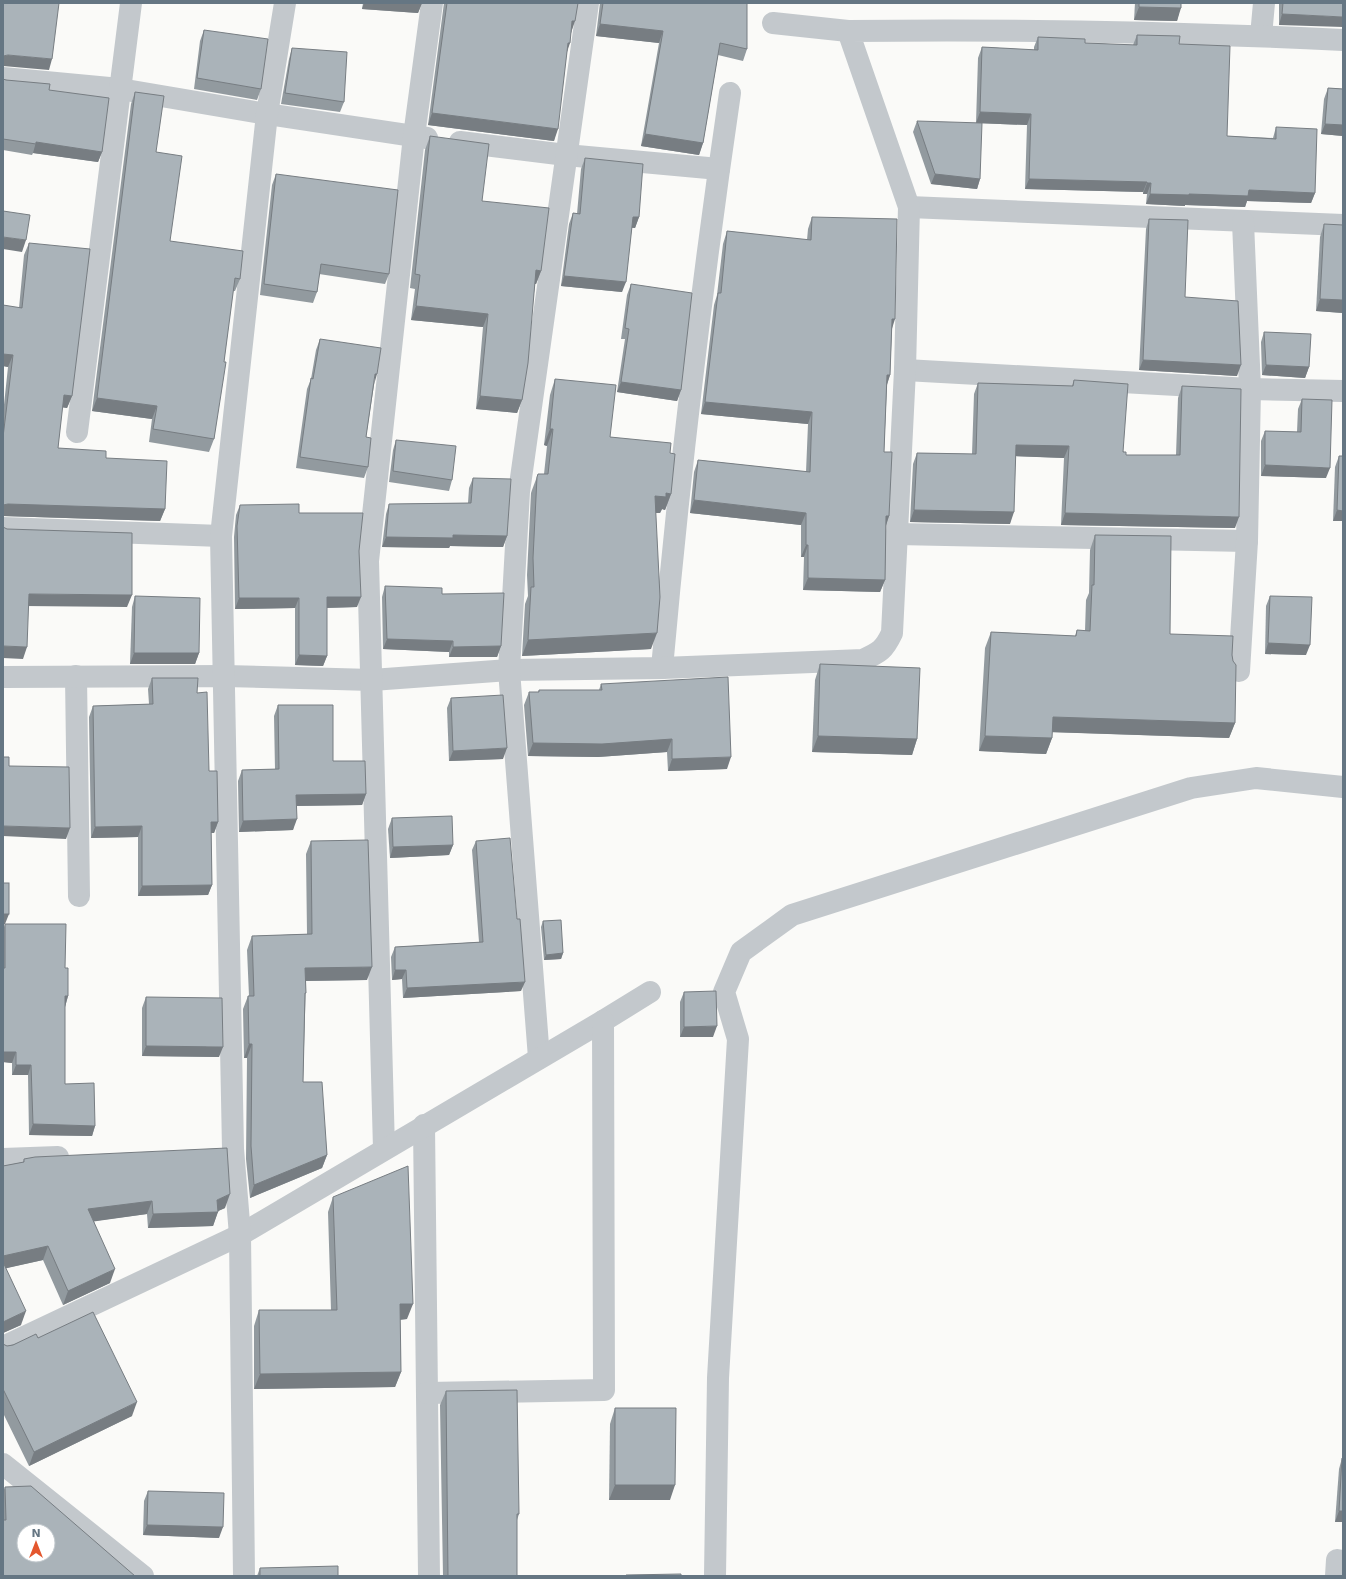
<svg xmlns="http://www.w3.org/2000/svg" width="1346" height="1579" font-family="'DejaVu Sans',sans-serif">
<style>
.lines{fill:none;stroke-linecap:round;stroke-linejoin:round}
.minor{stroke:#c3c8cc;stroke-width:22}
.wall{fill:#929a9f}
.shaded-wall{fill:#777d82}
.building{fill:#aab3b9;stroke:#777d82;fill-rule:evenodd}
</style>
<rect width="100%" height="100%" fill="#fafaf8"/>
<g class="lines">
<g class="minor">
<polyline points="773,23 848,31"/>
<polyline points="1261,36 1264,3"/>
<polyline points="3,78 120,89 267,114 427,138"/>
<polyline points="460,142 566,155 719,169"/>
<polyline points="909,207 1343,225"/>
<polyline points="905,370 1250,389 1343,391"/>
<polyline points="77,432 131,3"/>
<polyline points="3,528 221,536"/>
<polyline points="897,534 1247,541"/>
<path d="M662 668C679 476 702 284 730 93"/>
<polyline points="1239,671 1247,541 1250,389 1243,222"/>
<polyline points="76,676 79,896"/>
<path d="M3 677 225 676 372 680 509 670 662 668 863 660C880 652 884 650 892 633L905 370 909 207 848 31C1013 29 1178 32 1343 40"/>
<polyline points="539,1058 509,670 519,492 588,3"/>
<polyline points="424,1125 429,1576"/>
<polyline points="384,1149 368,561 414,136 432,3"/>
<polyline points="3,1159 58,1157"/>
<polyline points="3,1347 240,1235 603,1021 650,992"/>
<polyline points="427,1393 604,1390 603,1021"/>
<polyline points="3,1464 143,1576"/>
<polyline points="244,1576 240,1235 233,1149 221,536 267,114 285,3"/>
<polyline points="715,1576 718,1378 738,1039 724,992 741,952 792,915 1191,788 1256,778 1343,787"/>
<polyline points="1336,1576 1337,1560 1343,1561"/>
</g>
</g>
<g class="wall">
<polygon points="363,3 422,3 418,13 362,9"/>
<polygon points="444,3 578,3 567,51 554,141 428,125"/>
<polygon points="600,3 747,3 747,49 743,61 718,55 703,143 699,155 641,146 659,43 596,36"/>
<polygon points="1135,3 1181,3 1177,21 1134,20"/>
<polygon points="1279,3 1343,3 1279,25"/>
<polygon points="204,30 261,89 257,100 194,89 200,41"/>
<polygon points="1137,35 1179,44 1227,136 1273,138 1276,127 1315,193 1311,203 1247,201 1245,207 1185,205 1185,206 1146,204 1147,194 1143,194 1143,192 1025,189 1027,125 976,123 978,58 982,47 1034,50 1034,47 1038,37 1085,43 1133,45"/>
<polygon points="292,48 344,102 340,112 281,104 289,59"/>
<polygon points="3,79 49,90 102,152 98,162 33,153 32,155 3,150"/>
<polygon points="1328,88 1343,89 1343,136 1321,134 1324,99"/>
<polygon points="135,92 156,152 170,241 240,279 235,291 233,291 214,439 209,452 149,442 152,419 92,411 131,104"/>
<polygon points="917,121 980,179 977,189 931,184 913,132"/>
<polygon points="430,136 482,201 541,271 536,284 535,284 522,400 517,413 476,409 483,327 411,320 415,289 410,288 425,150"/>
<polygon points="585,158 639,217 635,228 632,228 622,292 561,286 569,224 573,213 577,214 581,169"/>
<polygon points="276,174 389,274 385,284 319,274 317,292 313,303 260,295 272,185"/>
<polygon points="812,217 892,329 890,375 887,385 884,452 889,516 886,526 885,580 880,592 803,590 804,557 801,557 801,525 690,513 694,472 698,460 806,472 808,424 701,414 714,305 717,295 723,244 727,231 807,240 808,229"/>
<polygon points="1149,219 1185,297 1237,376 1139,370 1146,229"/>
<polygon points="1324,224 1343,313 1316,311 1320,237"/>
<polygon points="29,243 72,396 67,408 62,407 58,448 106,458 165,509 160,521 3,516 3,414 8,367 3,366 3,305 19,308 24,255"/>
<polygon points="631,284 681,390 677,401 617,392 625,339 621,339 627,295"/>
<polygon points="1264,332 1309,367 1305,378 1262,375 1261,342"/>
<polygon points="320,339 374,385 366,437 368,467 364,478 296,468 307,389 311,379 316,350"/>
<polygon points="555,379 610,437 670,453 671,494 665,510 662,509 660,513 656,513 651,649 522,656 525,604 528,596 527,575 531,493 532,490 538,474 544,474 547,446 544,445 550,395"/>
<polygon points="1074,380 1126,455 1176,455 1178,398 1182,386 1235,528 1061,525 1064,458 1016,456 1010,524 910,522 913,464 917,453 972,454 974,394 978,383 1072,386"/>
<polygon points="1302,399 1326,478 1261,476 1261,441 1265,431 1297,432 1298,409"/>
<polygon points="396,440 452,480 449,491 389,482 393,450"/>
<polygon points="1339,456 1343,456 1343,521 1333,521 1335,467"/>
<polygon points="473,478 507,536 503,547 450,546 449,548 382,547 386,514 389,504 468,503 469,488"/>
<polygon points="240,505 299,513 359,551 357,607 327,608 327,656 323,666 295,665 295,608 235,609 234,537 236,515"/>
<polygon points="1095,535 1170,634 1232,655 1235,723 1229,738 1052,732 1052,738 1046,754 979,751 985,648 991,632 1075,636 1077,630 1085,631 1086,600 1089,593 1090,550"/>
<polygon points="385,586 442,594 501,646 497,657 449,657 449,652 383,649 382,597"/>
<polygon points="135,596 199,653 195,664 130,664 132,607"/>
<polygon points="1270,596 1306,655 1265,654 1266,606"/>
<polygon points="820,664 917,739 912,755 812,752 815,680"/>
<polygon points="152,678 197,693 209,771 218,822 214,833 211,833 212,885 208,895 138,896 138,837 91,838 89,717 93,706 149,704 148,689"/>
<polygon points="601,684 727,769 668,771 667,752 598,757 528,756 524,705 529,692 538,692 539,690 599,690"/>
<polygon points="451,698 503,759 449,761 447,708"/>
<polygon points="278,705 366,794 362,805 296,806 293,830 239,832 238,781 242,770 275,769 274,716"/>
<polygon points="392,818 453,845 449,855 390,858 388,829"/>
<polygon points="311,841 367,980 306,981 303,1082 327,1155 322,1168 250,1198 246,1159 247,1058 244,1058 243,1009 248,996 249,996 247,950 252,936 307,934 306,854"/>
<polygon points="476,841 521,991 403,998 402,979 392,980 391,957 395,947 479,942 472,850"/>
<polygon points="543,921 563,953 561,959 544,960 541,927"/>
<polygon points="5,924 65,968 68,996 65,1007 65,1084 95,1126 92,1136 29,1135 28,1075 12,1075 12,1063 3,1062 3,930"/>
<polygon points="684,992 713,1037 680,1037 680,1002"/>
<polygon points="146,997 219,1057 142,1056 142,1008"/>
<polygon points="24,1159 225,1208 218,1211 213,1226 148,1228 147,1214 94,1221 110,1283 63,1305 43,1260 6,1268 21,1325 3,1333 3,1166 23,1162"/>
<polygon points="333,1197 407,1319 400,1320 401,1372 395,1387 254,1389 254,1326 259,1310 331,1310 328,1212"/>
<polygon points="38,1338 132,1416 29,1466 3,1413 3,1344 7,1346"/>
<polygon points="446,1391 519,1514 517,1520 517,1576 443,1576 440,1405"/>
<polygon points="615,1408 670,1500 609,1500 610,1424"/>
<polygon points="1342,1458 1343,1522 1335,1522 1339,1469"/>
<polygon points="5,1487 135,1576 3,1576 3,1492"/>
<polygon points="148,1491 219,1538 143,1535 144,1501"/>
<polygon points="260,1568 338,1576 257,1576"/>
</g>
<g class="shaded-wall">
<polygon points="364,3 422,3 418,13 362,9"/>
<polygon points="1139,7 1181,8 1177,21 1134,20"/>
<polygon points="1282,14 1343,17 1343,27 1279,25"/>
<polygon points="572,21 575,21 571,33"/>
<polygon points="600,24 663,31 659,43 596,36"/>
<polygon points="568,43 570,43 566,55"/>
<polygon points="8,55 52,59 49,70 3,66 3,56"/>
<polygon points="980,112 1031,114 1027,125 976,123"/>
<polygon points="432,113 558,129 554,141 428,125"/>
<polygon points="1325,124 1343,125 1343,136 1321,134"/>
<polygon points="645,134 703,143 699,155 641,146"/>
<polygon points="36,142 102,152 98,162 33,153"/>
<polygon points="935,174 980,179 977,189 931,184"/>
<polygon points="1029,179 1147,182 1143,192 1025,189"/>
<polygon points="1147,183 1151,183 1147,194 1143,194"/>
<polygon points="1249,190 1315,193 1311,203 1247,201 1245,207 1185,205 1185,206 1146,204 1150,194 1189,194"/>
<polygon points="633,217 639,217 635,228 629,227"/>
<polygon points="3,237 26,240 22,252 3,249"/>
<polygon points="536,270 541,271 536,284 531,284"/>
<polygon points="564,276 626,282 622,292 561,286"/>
<polygon points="1320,299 1343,300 1343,313 1316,311"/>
<polygon points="416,306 488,314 483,327 411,320"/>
<polygon points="892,319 895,319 891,332"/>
<polygon points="3,354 13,355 8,367 3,366"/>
<polygon points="1143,360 1241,365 1237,376 1139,370"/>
<polygon points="1266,365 1309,367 1305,378 1262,375"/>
<polygon points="375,374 377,374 374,385"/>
<polygon points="887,375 890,375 886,387"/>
<polygon points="621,382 681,390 677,401 617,392"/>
<polygon points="64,395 72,396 67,408 60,407"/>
<polygon points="480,396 522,400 517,413 476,409"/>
<polygon points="97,398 157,406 152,419 92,411"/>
<polygon points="705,402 812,412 808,424 701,414"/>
<polygon points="550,429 553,429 547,446 544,445"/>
<polygon points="1016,445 1069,446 1064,458 1012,456"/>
<polygon points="1265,465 1330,468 1326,478 1261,476"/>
<polygon points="666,493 671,494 665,510 662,509 660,513 649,513 655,496"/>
<polygon points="694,500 806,513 801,525 690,513"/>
<polygon points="8,504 165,509 160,521 3,516 3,505"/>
<polygon points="914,510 1014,512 1010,524 910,522"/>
<polygon points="1337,510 1343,511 1343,521 1333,521"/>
<polygon points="1065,513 1239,517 1235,528 1061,525"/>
<polygon points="886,516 889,516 885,528"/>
<polygon points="453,535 507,536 503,547 450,546 449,548 382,547 386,537"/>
<polygon points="806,545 808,545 804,557 801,557"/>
<polygon points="808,578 885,580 880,592 803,590"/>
<polygon points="29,594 132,595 127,607 25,606"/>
<polygon points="327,597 361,597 357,607 323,608"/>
<polygon points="239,598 299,598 295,608 235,609"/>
<polygon points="657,633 651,649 522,656 528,640"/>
<polygon points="387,639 453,641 449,652 383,649"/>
<polygon points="1268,643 1310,645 1306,655 1265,654"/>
<polygon points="3,646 27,647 23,659 3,658"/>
<polygon points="501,646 497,657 449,657 453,647"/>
<polygon points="134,653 199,653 195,664 130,664"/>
<polygon points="299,655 327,656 323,666 295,665"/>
<polygon points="1053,717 1235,723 1229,738 1047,732"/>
<polygon points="818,736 917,739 912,755 812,752"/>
<polygon points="985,736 1052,738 1046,754 979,751"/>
<polygon points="672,739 667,752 598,757 528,756 533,743"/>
<polygon points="507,748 503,759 449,761 453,751"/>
<polygon points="731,757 727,769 668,771 672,759"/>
<polygon points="366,794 362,805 292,806 296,795"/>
<polygon points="297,819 293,830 239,832 243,821"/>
<polygon points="211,822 218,822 214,833 207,833"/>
<polygon points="3,826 70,828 66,839 3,836"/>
<polygon points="142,826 138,837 91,838 95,827"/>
<polygon points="453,845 449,855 390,858 393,847"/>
<polygon points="212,885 208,895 138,896 142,886"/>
<polygon points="3,914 9,914 5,924 3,924"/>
<polygon points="563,953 561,959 544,960 546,955"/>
<polygon points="372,967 367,980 300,981 305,968"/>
<polygon points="395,970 406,970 402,979 392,980"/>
<polygon points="525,982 521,991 403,998 407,988"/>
<polygon points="65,996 68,996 65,1007"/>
<polygon points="717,1026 713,1037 680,1037 684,1027"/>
<polygon points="249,1044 252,1044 247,1058 244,1058"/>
<polygon points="146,1046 223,1047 219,1057 142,1056"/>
<polygon points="3,1052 16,1052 12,1063 3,1062"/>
<polygon points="16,1065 31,1065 28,1075 12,1075"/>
<polygon points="33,1124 95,1126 92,1136 29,1135"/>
<polygon points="327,1155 322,1168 250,1198 254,1185"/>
<polygon points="230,1194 225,1208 216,1212 218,1212 213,1226 148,1228 153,1214 217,1200"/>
<polygon points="152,1201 147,1214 83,1223 88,1209"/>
<polygon points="48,1246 43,1260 3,1269 3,1256"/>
<polygon points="115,1269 110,1283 63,1305 68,1291"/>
<polygon points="400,1304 413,1304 407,1319 394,1320"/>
<polygon points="26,1311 21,1325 3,1333 3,1322"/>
<polygon points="401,1372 395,1387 254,1389 260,1374"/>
<polygon points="137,1402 132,1416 29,1466 34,1452"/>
<polygon points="615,1485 675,1485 670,1500 609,1500"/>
<polygon points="1339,1511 1343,1511 1343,1522 1335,1522"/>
<polygon points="147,1525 223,1527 219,1538 143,1535"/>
</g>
<g class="building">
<polygon points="3,3 59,3 52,59 8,55 3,56"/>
<polygon points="447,3 578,3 575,21 572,21 570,43 568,43 558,129 432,113"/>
<polygon points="603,3 747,3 747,49 720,43 703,143 645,134 663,31 600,24"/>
<polygon points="1139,3 1181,3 1181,8 1139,7"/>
<polygon points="1283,3 1343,3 1343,17 1282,14"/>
<polygon points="204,30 268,39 261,89 197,78"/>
<polygon points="1137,35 1180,36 1179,44 1230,46 1227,136 1276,139 1276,127 1317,129 1315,193 1249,190 1248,196 1189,194 1189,195 1150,194 1151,183 1147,183 1147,182 1029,179 1031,114 980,112 982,47 1038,50 1038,37 1085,39 1085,43 1137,45"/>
<polygon points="292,48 347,52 344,102 285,93"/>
<polygon points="3,79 6,80 50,84 49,90 109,98 102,152 36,142 36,144 3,139"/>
<polygon points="1328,88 1343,89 1343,125 1325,124"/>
<polygon points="135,92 164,96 156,152 182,156 170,241 243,251 240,279 235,278 224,362 226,362 214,439 153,429 157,406 97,398"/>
<polygon points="917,121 982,123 980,179 935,174"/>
<polygon points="430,136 489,144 482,201 549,208 541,271 536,270 528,363 522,400 480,396 488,314 416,306 420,275 415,274"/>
<polygon points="585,158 643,164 639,217 633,217 626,282 564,276 573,213 580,214"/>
<polygon points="276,174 398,190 389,274 321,264 317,292 264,284"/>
<polygon points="3,211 30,215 26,240 3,237"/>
<polygon points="812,217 897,219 895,319 892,319 890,375 887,375 884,452 892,452 889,516 886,516 885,580 808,578 808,545 806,545 806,513 694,500 698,460 810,472 812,412 705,402 718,293 721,293 727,231 811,240"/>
<polygon points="1149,219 1188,220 1185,297 1238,301 1241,365 1143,360"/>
<polygon points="1324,224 1343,225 1343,300 1320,299"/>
<polygon points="29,243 90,249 72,396 64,395 58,448 106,451 106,458 167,461 165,509 8,504 3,505 3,437 13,355 3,354 3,305 22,308"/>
<polygon points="631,284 692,293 681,390 621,382 629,329 625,328"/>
<polygon points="1264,332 1311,334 1309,367 1266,365"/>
<polygon points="320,339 381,348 377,374 375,374 366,437 371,438 368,467 300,457 311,378 313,379"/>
<polygon points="555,379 616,385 610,437 671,443 670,453 675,454 671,494 666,493 666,497 655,496 660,597 657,633 528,640 531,587 534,587 533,558 537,477 538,474 548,474 553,429 550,429"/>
<polygon points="1074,380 1128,384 1123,452 1126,452 1126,455 1180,455 1182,386 1241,389 1239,517 1065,513 1069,446 1016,445 1014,512 914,510 917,453 976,454 978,383 1073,386"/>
<polygon points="1302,399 1332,400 1330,468 1265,465 1265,431 1301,432"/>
<polygon points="396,440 456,446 452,480 393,471"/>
<polygon points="1339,456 1343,456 1343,511 1337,510"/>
<polygon points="473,478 511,479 507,536 453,535 453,538 386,537 389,504 471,503"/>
<polygon points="299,504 299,513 363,513 359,551 361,597 327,597 327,656 299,655 299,598 239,598 237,526 240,505"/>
<polygon points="3,527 7,529 132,533 132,595 29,594 27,647 3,646"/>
<polygon points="1095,535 1171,536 1170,634 1233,636 1232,655 1233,661 1236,665 1235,723 1053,717 1052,738 985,736 991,632 1076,636 1077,630 1090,631 1092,585 1094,585"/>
<polygon points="385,586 442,588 442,594 504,593 501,646 453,647 453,641 387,639"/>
<polygon points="135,596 200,598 199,653 134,653"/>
<polygon points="1270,596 1312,597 1310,645 1268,643"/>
<polygon points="820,664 920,668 917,739 818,736"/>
<polygon points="728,677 731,757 672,759 672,739 602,744 533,743 529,692 539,692 539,690 602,690 601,684"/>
<polygon points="152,678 198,678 197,693 207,692 209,771 217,771 218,822 211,822 212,885 142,886 142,826 95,827 93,706 153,704"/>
<polygon points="503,695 507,748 453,751 451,698"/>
<polygon points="278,705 333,705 333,761 365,761 366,794 296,795 297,819 243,821 242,770 279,769"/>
<polygon points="3,757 9,757 9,766 69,767 70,828 3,826"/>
<polygon points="452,816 453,845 393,847 392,818"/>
<polygon points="510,838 517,919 520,919 525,982 407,988 406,970 395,970 395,947 483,942 476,841"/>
<polygon points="368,840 372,967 305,968 306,993 305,993 303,1082 322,1082 327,1155 254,1185 251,1146 252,1044 249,1044 248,996 254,996 252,936 312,934 311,841"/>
<rect x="3" y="883" width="6" height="31"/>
<polygon points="561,920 563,953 546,955 543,921"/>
<polygon points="5,924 66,924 65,968 68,968 68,996 65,996 65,1084 94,1083 95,1126 33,1124 31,1065 16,1065 16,1052 3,1052 3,968 5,968"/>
<polygon points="716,991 717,1026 684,1027 684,992"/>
<polygon points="146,997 222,998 223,1047 146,1046"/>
<polygon points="227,1148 230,1194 217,1200 218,1212 153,1214 152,1201 88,1209 115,1269 68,1291 48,1246 3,1256 3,1166 24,1162 24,1159 35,1157"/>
<polygon points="408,1166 413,1304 400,1304 401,1372 260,1374 259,1310 337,1310 333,1197"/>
<polygon points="3,1262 26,1311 3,1322"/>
<polygon points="93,1312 137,1402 34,1452 3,1389 3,1344 7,1346 13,1345 36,1334 38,1338"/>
<polygon points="517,1390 519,1514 517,1514 517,1576 448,1576 446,1391"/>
<polygon points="615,1408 676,1408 675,1485 615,1485"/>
<polygon points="1342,1458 1343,1458 1343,1511 1339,1511"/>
<path d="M31 1486 135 1576H3V1520H6L5 1487ZM24 1531H48V1555H24Z"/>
<polygon points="148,1491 224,1493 223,1527 147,1525"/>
<polygon points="338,1566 338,1576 260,1576 260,1568"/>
<polygon points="681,1574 681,1576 626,1576 626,1575"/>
</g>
<rect width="1346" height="1579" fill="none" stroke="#657683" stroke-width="8"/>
<g transform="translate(36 1543)"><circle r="19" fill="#ffffff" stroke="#c1c8cd"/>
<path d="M0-3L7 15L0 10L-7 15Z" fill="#e4572e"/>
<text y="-6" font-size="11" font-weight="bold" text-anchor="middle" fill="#657683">N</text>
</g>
</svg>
